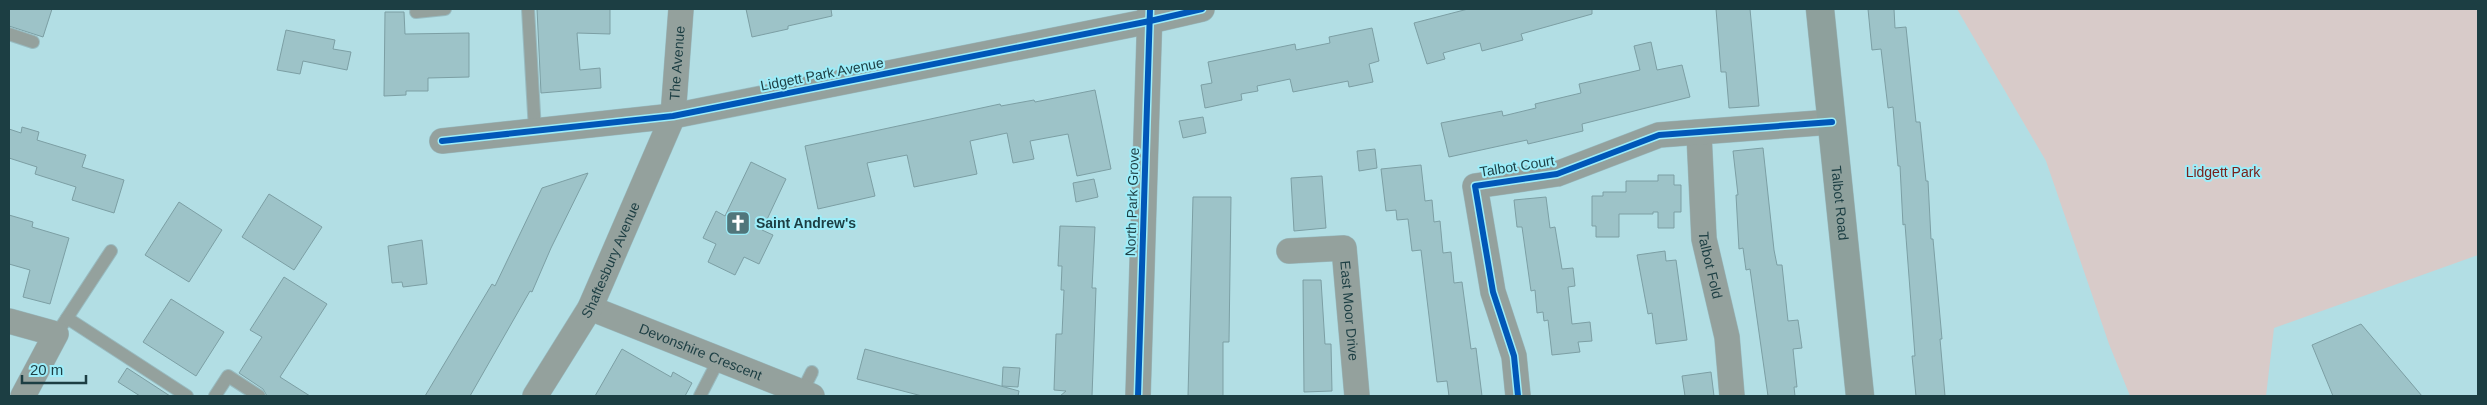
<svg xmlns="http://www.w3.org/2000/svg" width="2487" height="405" font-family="Arial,sans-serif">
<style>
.green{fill:#d8cbc9}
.building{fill:#9dc3c8;stroke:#7c9fa4}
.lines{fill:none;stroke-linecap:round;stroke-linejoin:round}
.lane-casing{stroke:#98bbc0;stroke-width:14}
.street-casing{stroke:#98bbc0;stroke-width:26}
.secondary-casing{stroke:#98bbc0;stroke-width:29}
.lane{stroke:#94a19d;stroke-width:12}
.street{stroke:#94a19d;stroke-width:25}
.secondary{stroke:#8ea09c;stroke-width:28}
.cycleway-casing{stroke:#9dedf9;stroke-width:9}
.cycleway{stroke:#0057b8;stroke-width:6}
.labels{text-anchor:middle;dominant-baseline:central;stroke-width:4;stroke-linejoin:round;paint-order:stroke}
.street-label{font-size:14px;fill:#1c3e43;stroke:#9dedf9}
.park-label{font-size:14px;fill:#79211b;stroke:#9dedf9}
.poi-label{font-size:14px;font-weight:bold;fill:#1c3e43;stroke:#9dedf9;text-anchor:start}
</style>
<rect width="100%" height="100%" fill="#b2dee4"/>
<polygon class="green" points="1957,9 2478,9 2478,255 2274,328 2266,396 2130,396 2109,344 2046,161"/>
<g class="building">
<polygon points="9,9 52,9 43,37 9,26"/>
<polygon points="537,9 610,9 610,34 577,33 580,70 600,68 601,88 541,93"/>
<polygon points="746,9 831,9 832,16 788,26 788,29 752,37"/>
<polygon points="1468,9 1592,9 1592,14 1521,34 1523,40 1482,51 1480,43 1443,53 1445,59 1427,64 1414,23"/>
<polygon points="1716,9 1750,9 1759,106 1729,108 1726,72 1721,72"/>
<polygon points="1868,9 1894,9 1895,28 1906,27 1916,122 1920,122 1926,181 1928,181 1931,239 1933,239 1942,339 1940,339 1945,396 1916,396 1912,356 1915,356 1905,224 1903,225 1900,166 1898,166 1893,107 1888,108 1881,49 1872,50"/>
<polygon points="385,12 404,12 405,34 469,33 469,77 428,78 428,91 406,91 406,95 384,96"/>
<polygon points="1372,28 1379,61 1369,64 1373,82 1349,87 1348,81 1293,92 1290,79 1257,86 1258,91 1241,94 1242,100 1205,108 1201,85 1212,83 1208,62 1295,44 1296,50 1330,43 1329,37"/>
<polygon points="286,30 335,40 333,49 351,52 347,70 303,61 300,74 277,70"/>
<polygon points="1651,42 1657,70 1682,65 1690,97 1582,124 1583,131 1528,144 1527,140 1449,157 1441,123 1502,111 1503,116 1536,108 1535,104 1581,93 1579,84 1640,70 1634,46"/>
<polygon points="1095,90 1111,169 1077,176 1068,134 1030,141 1034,159 1013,163 1007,133 970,141 977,174 914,187 907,155 867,163 875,196 818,209 805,146 1000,104 1001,106 1034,100 1035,102"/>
<polygon points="1203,117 1206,133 1183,138 1179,121"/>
<polygon points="22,127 39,132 37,140 86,155 82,167 124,180 114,213 72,200 76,187 35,174 37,167 9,158 9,129 21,133"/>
<polygon points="1763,148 1774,250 1777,265 1782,265 1788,321 1798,320 1802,348 1793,349 1797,387 1794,387 1795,396 1768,396 1750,269 1746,270 1743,248 1739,249 1736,195 1738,195 1733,151"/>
<polygon points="1375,149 1377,168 1359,171 1357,151"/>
<polygon points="751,162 786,179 762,230 773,235 759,264 744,257 735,275 708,262 716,244 703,238 716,211 725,216"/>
<polygon points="1421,165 1425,201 1432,200 1434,222 1440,221 1443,253 1451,252 1454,283 1462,282 1471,349 1476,348 1482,396 1449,396 1447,381 1437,382 1421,250 1412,251 1408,219 1397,220 1396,210 1386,211 1381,169"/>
<polygon points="588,173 551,248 532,292 530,291 470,396 425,396 492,284 495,286 542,188"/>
<polygon points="1658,175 1674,175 1674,185 1681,185 1681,212 1674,212 1674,228 1658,228 1658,212 1653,212 1653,214 1619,214 1619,237 1596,237 1596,226 1592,226 1592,196 1603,196 1603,192 1626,192 1626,181 1658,181"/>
<polygon points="1322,176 1326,228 1294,231 1291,178"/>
<polygon points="1094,179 1098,197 1076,202 1073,183"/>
<polygon points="269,194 322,227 294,270 242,237"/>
<polygon points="1193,197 1231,197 1229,342 1223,342 1223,396 1188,396"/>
<polygon points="1546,197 1550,228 1555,227 1562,269 1573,268 1575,286 1568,287 1572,324 1590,322 1592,341 1578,342 1580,352 1552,355 1548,320 1544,321 1543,312 1537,313 1535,290 1531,291 1522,227 1517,227 1514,200"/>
<polygon points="179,202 222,230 189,282 145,255"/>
<polygon points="9,215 33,222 32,227 69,238 50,304 23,297 30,270 9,264"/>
<polygon points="1060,226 1095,227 1092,288 1096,288 1092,396 1060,396 1066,391 1054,390 1056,334 1062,334 1064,290 1061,290 1062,266 1058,266"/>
<polygon points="422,240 427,284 403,287 402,282 392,283 388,246"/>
<polygon points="1665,251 1666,261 1676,260 1687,340 1656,344 1652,313 1648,314 1637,255"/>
<polygon points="284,277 327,304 280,377 310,396 267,396 263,389 239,373 262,337 250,330"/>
<polygon points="1303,280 1321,280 1325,344 1331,344 1332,391 1304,392"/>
<polygon points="171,299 224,332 196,376 143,342"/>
<polygon points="2361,324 2422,396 2333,396 2312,345"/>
<polygon points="622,349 671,377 673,372 692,383 685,396 595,396"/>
<polygon points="865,349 1019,391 1018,396 922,396 857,379"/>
<polygon points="1003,367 1020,368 1018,387 1002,386"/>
<polygon points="127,368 170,396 140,396 118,382"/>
<polygon points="1711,372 1714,396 1685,396 1682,376"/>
</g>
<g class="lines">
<defs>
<g id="lane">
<polyline points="528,9 535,131"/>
<polyline points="416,12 445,9"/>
<polyline points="9,34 33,42"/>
<polyline points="67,318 187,396"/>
<polyline points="63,324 111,251"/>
<polyline points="802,392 812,372"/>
<polyline points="215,396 228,376 259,396"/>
<polyline points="700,396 719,359"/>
</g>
<g id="street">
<path id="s1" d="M1699 134 1704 239 1727 337 1732 396"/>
<polyline points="442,141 673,116 1150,21 1202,9"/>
<path id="s2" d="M1289 251 1344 248 1357 396"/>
<path id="s3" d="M590 308 812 396"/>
<polyline points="9,321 56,334 23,396"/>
<path id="s4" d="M535 396 590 308 673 116 681 9"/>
<polyline points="1138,396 1150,9"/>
<polyline points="1518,396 1514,356 1493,292 1475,186 1557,174 1659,135 1832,122"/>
</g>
<g id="secondary">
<path id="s5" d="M1820 9 1860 396"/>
</g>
</defs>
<use href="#lane" class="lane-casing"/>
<use href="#street" class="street-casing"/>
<use href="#secondary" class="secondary-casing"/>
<use href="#lane" class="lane"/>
<use href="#street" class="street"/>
<use href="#secondary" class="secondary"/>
<defs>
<g id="cycleway">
<polyline points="442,141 673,116 1150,21 1202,9"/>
<polyline points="1138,396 1150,9"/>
<polyline points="1518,396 1514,356 1493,292 1475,186 1557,174 1659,135 1832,122"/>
</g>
</defs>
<use href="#cycleway" class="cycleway-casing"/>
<use href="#cycleway" class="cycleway"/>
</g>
<defs>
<symbol id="church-square" viewBox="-11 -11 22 22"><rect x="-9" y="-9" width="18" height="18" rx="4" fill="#50767b" stroke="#9dedf9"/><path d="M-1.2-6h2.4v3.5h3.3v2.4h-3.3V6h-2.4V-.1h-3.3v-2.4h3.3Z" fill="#fff"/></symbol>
</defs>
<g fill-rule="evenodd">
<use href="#church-square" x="724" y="209" width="28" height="28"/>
</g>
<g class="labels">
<g class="street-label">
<text stroke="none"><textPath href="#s4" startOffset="366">The Avenue</textPath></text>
<text transform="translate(822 74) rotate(-11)">Lidgett Park Avenue</text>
<text transform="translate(1517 166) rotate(-9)">Talbot Court</text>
<text transform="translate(1132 202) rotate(-88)">North Park Grove</text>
<text stroke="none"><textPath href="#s5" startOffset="195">Talbot Road</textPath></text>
<text stroke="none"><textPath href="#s4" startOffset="156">Shaftesbury Avenue</textPath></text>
<text stroke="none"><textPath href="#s1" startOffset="132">Talbot Fold</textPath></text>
<text stroke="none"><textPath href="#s2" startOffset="118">East Moor Drive</textPath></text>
<text stroke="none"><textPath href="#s3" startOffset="119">Devonshire Crescent</textPath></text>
</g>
<g class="park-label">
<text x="2223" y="172">Lidgett Park</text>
</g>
<g class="poi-label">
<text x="756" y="223">Saint Andrew's</text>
</g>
</g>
<rect width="2487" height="405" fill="none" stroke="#1c3e43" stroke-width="20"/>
<path d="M22 375v8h64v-8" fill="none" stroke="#1c3e43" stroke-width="2.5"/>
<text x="30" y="375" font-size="15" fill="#1c3e43" stroke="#9dedf9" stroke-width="4" paint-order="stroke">20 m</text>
</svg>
